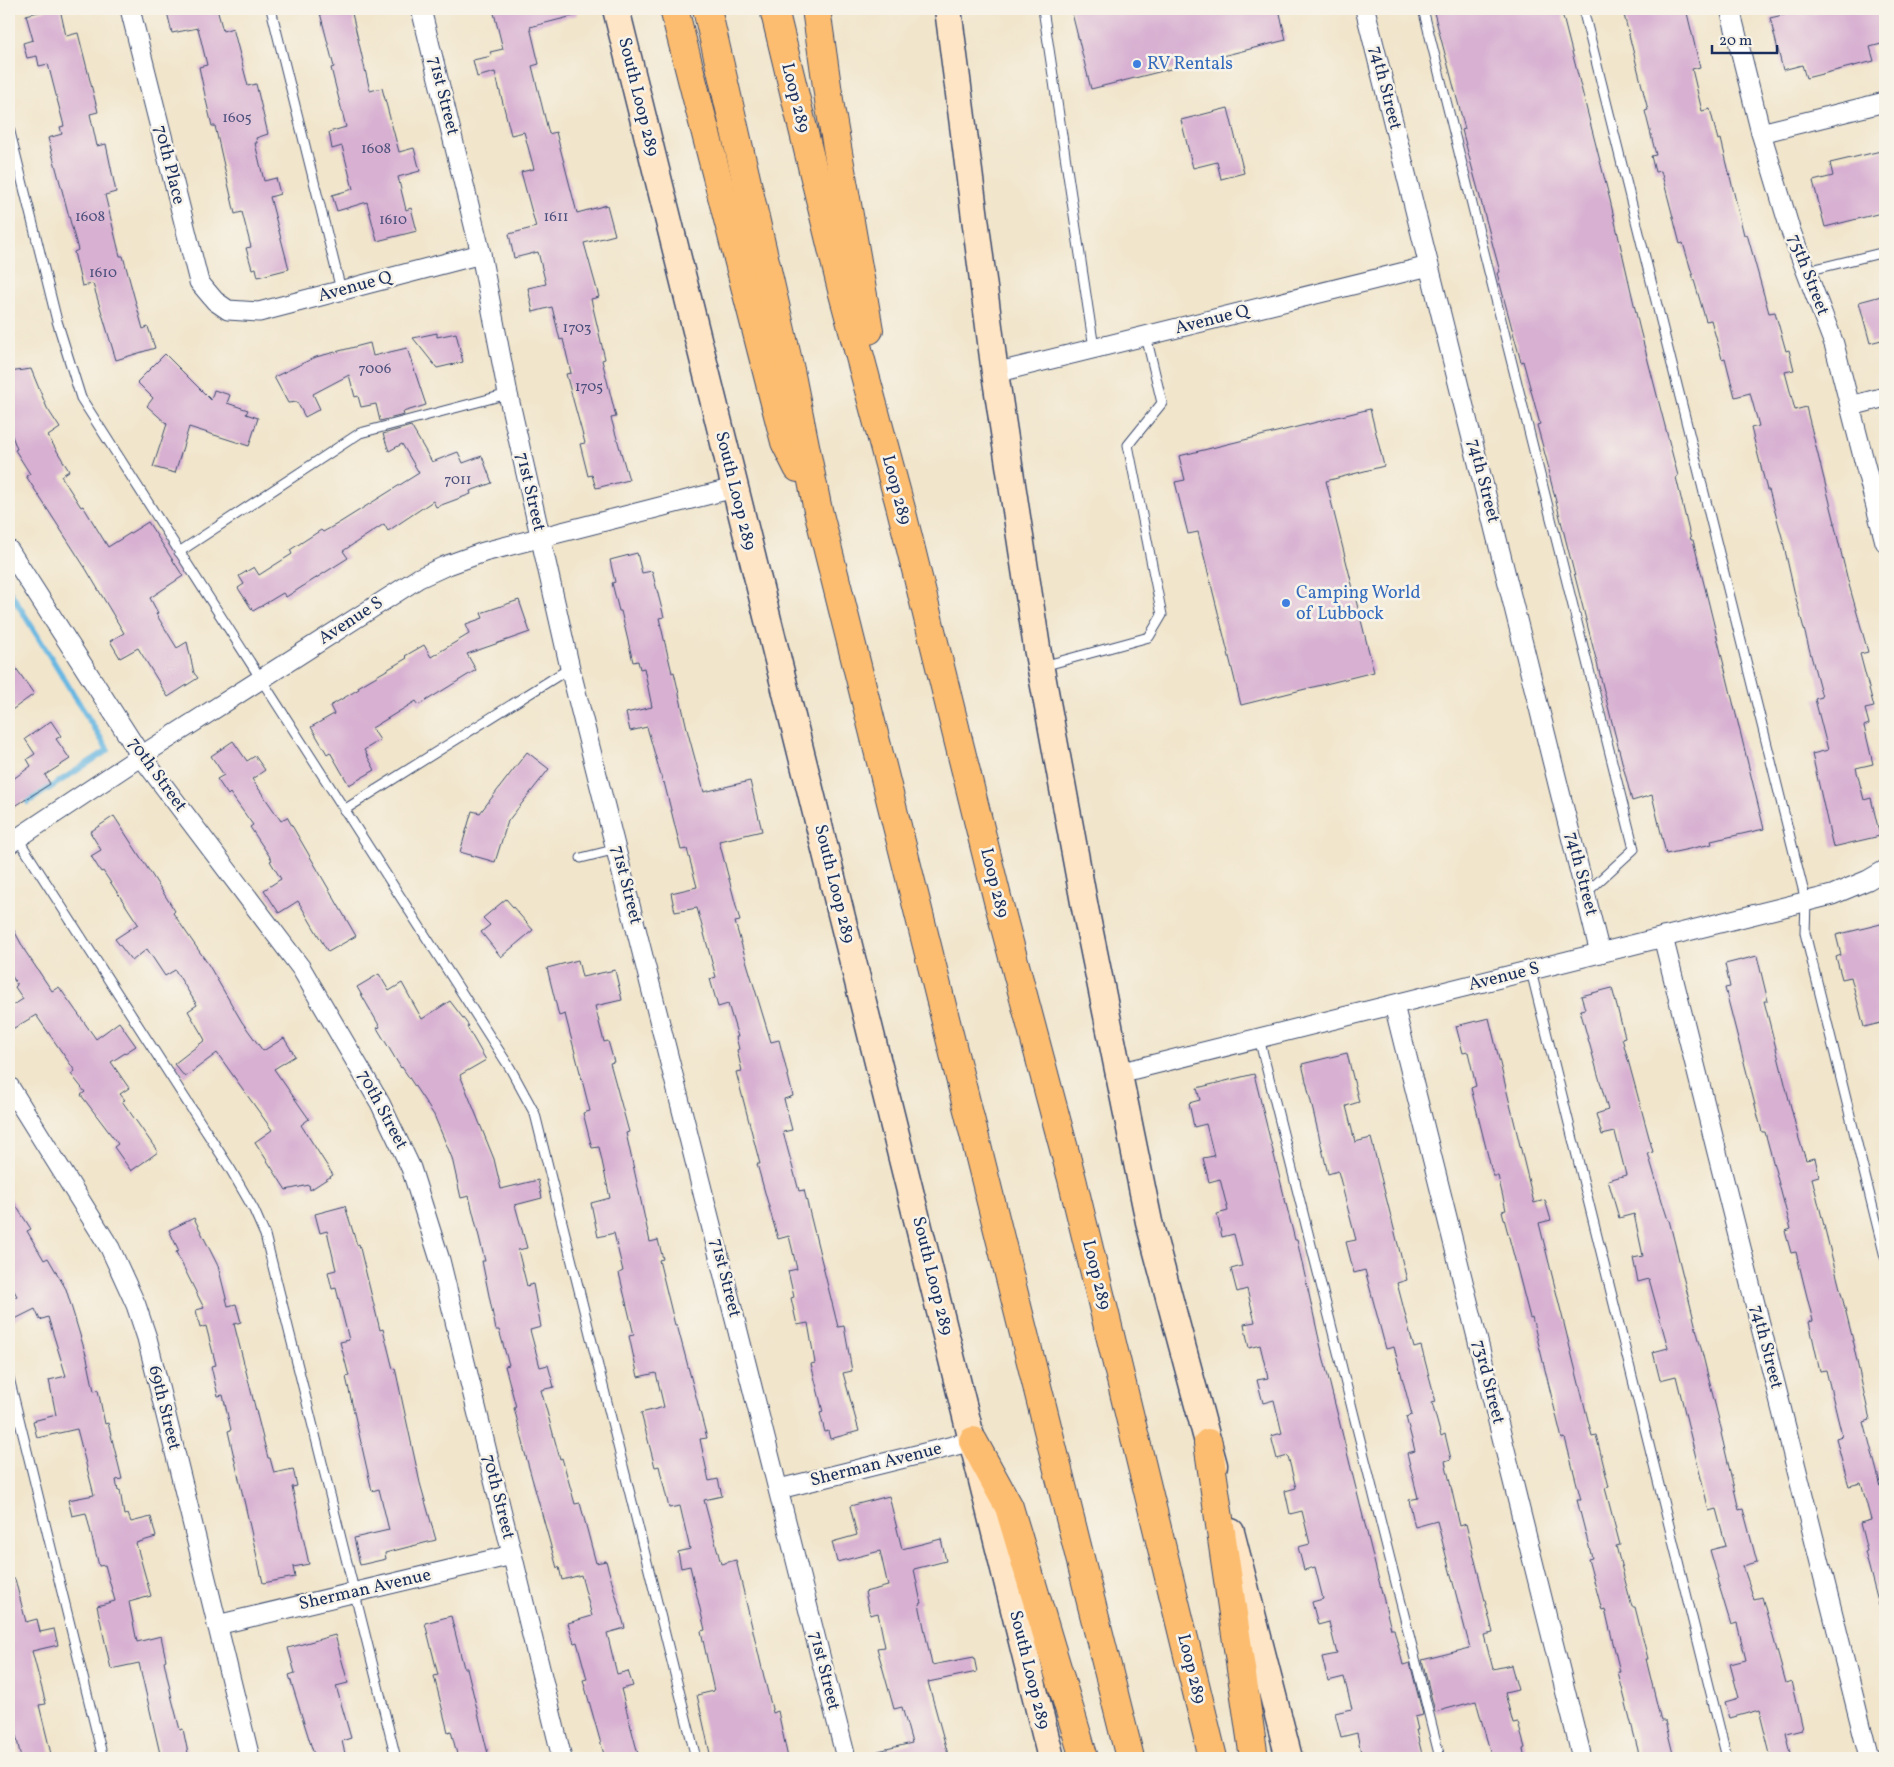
<svg xmlns="http://www.w3.org/2000/svg" width="1894" height="1767" font-family="Vollkorn,serif">
<style>
.lines{fill:none;stroke-linecap:round;stroke-linejoin:round}
.stream{stroke:#67b7e2;stroke-width:6}
.building{fill:#d8b0d2}
.service-casing{stroke:#3b4a6e;stroke-width:11}
.minor-casing{stroke:#3b4a6e;stroke-width:21}
.secondary-casing{stroke:#3b4a6e;stroke-width:29}
.motorway-casing{stroke:#3b4a6e;stroke-width:30}
.service{stroke:#fff;stroke-width:9}
.minor{stroke:#fff;stroke-width:19}
.secondary{stroke:#fee5c5;stroke-width:26}
.motorway{stroke:#fcbd6f;stroke-width:28}
.shop-dot{fill:#3f7fe0;stroke:#f7f3e8;stroke-width:2}
.labels{text-anchor:middle;dominant-baseline:central;stroke-width:5;stroke-linejoin:round;paint-order:stroke}
.number-label{font-size:15px;fill:#4a4f7b}
.shop-label{font-size:18px;fill:#366cbe;stroke:#f7f3e8;text-anchor:start}
.street-label{font-size:18px;fill:#1b2f5e;stroke:#f7f3e8}
</style>
<rect width="100%" height="100%" fill="#f7f3e8"/>
<filter id="ink" filterUnits="userSpaceOnUse"><feTurbulence type="fractalNoise" baseFrequency=".02" numOctaves="2"/><feDisplacementMap in="SourceGraphic" scale="10" xChannelSelector="R" yChannelSelector="G"/><feConvolveMatrix kernelMatrix="1 2 1 2 8 2 1 2 1" color-interpolation-filters="sRGB"/></filter>
<filter id="wash" filterUnits="userSpaceOnUse"><feTurbulence type="fractalNoise" baseFrequency=".0096" numOctaves="4" result="noise"/><feDisplacementMap in="SourceGraphic" scale="20" xChannelSelector="R" yChannelSelector="G"/><feGaussianBlur stdDeviation="1.12" result="paint"/><feColorMatrix in="noise" values="0 0 0 0 0 0 0 0 0 0 0 0 0 0 0 0 0 1.4 0 .05"/><feComposite in="paint" operator="in"/></filter>
<g filter="url(#wash)">
<rect width="100%" height="100%" fill="#f1e5cb"/>
<g class="lines">
<polyline class="stream" points="9,590 108,750 28,802"/>
</g>
<g id="blocks">
<g class="building">
<polygon points="50,9 60,9 66,36 78,33 98,112 90,114 97,146 106,144 116,192 105,195 120,256 123,256 143,329 148,327 155,348 116,360 93,284 82,286 74,252 78,250 48,138 62,134 60,127 64,126 48,64 39,66 37,56 27,58 23,43 33,40 26,15"/>
<polygon points="181,9 217,9 223,31 233,28 248,86 256,84 268,134 256,138 257,143 255,143 264,181 276,178 280,194 270,197 289,269 258,277 256,268 252,269 246,248 251,247 242,212 235,214 215,126 212,126 206,100 199,67 207,65 198,28 172,33 167,12"/>
<polygon points="319,9 351,9 370,91 382,88 399,152 414,148 420,171 398,177 406,210 411,208 417,231 377,241 367,202 337,211 332,195 353,189 342,146 332,149 329,132 346,127 331,68 334,67"/>
<polygon points="493,9 576,9 577,15 530,27 539,64 532,66 549,134 556,132 577,213 607,205 615,235 584,243 599,297 591,299 605,359 602,360 616,417 611,418 629,480 596,488 592,475 588,476 580,444 585,443 566,374 571,373 563,339 560,340 552,307 533,312 528,288 546,284 538,252 514,258 509,234 536,227 521,172 534,169 524,132 511,135 495,72 477,77 473,60 492,56 490,52 503,49"/>
<polygon points="1071,9 1279,9 1286,40 1091,89"/>
<polygon points="1433,9 1561,9 1610,200 1639,326 1678,476 1676,477 1691,540 1693,540 1707,596 1764,829 1711,841 1712,844 1666,854 1652,795 1632,801 1548,470 1549,469 1537,425 1540,424 1523,361 1521,362 1497,273 1500,272 1462,130 1465,129"/>
<polygon points="1632,9 1686,9 1700,67 1692,69 1702,111 1710,109 1718,140 1721,139 1744,235 1747,234 1769,313 1775,312 1786,351 1789,350 1794,370 1785,372 1795,410 1806,407 1835,523 1834,523 1848,581 1868,652 1860,654 1874,707 1865,709 1869,724 1864,726 1873,764 1856,768 1864,800 1871,798 1880,836 1833,847 1812,754 1828,750 1815,699 1822,697 1795,595 1782,537 1769,490 1767,490 1751,428 1759,426 1750,393 1735,397 1725,358 1722,359 1711,320 1706,321 1683,243 1680,244 1661,171 1655,172 1651,156 1656,155 1645,111 1648,110 1623,11"/>
<polygon points="1808,9 1810,9 1812,14 1833,9 1885,9 1885,43 1870,47 1874,61 1806,78 1802,65 1783,70 1770,18"/>
<polygon points="1228,108 1244,173 1221,179 1217,162 1193,168 1181,120"/>
<polygon points="1885,150 1885,212 1825,227 1813,181 1833,176 1830,163"/>
<polygon points="1885,295 1885,339 1870,343 1859,302"/>
<polygon points="437,333 437,337 456,333 463,362 437,368 413,338"/>
<polygon points="370,343 373,356 407,348 426,405 403,412 404,415 380,421 376,404 361,407 358,396 355,397 349,375 313,394 320,409 305,417 297,402 288,403 274,377 316,357"/>
<polygon points="165,354 211,400 214,390 230,395 227,403 248,410 246,414 258,418 249,446 189,427 175,473 153,467 167,424 147,406 153,398 137,382"/>
<polygon points="31,369 47,408 60,428 48,436 69,471 61,476 81,507 83,506 108,547 148,522 183,576 150,598 158,613 156,614 177,648 187,642 194,673 198,678 168,697 138,648 120,658 110,641 124,633 86,569 26,476 30,474 15,450 17,449 9,428 9,372"/>
<polygon points="1370,409 1384,466 1326,481 1374,672 1241,705 1198,532 1188,534 1175,482 1185,480 1179,456"/>
<polygon points="411,426 432,462 458,452 463,463 482,456 492,483 470,491 471,494 436,507 433,501 388,531 384,524 343,551 348,558 286,597 283,593 253,611 238,588 244,584 239,576 254,567 259,575 292,554 290,550 321,530 323,532 339,523 419,473 402,444 389,451 383,434"/>
<polygon points="637,553 642,573 652,571 664,617 659,618 672,673 674,672 688,733 704,792 750,781 762,831 719,841 740,921 735,922 746,960 771,1042 779,1040 793,1096 784,1099 792,1130 783,1132 799,1191 804,1190 838,1327 844,1326 852,1371 843,1373 859,1431 830,1439 828,1431 825,1432 820,1413 823,1412 811,1364 815,1363 808,1323 797,1325 791,1298 794,1297 788,1271 797,1269 789,1236 778,1239 757,1164 760,1164 736,1072 742,1071 737,1050 739,1049 736,1037 738,1037 728,1004 718,1007 710,979 716,977 697,908 675,912 671,893 697,887 687,849 681,850 664,782 663,783 647,727 630,731 626,713 652,707 644,668 640,669 638,661 633,662 621,611 619,611 612,583 615,582 610,560"/>
<polygon points="519,600 530,632 467,654 476,670 419,705 416,701 372,728 380,740 364,750 375,770 349,785 330,752 327,754 311,727 334,714 330,706 359,689 358,687 407,658 405,656 424,645 431,657 469,634 466,624 483,618 481,613"/>
<polygon points="9,658 34,694 9,712"/>
<polygon points="51,721 61,736 56,739 70,759 45,775 50,784 9,810 9,782 31,766 27,759 35,754 25,739"/>
<polygon points="233,741 247,761 255,756 265,770 252,779 281,821 287,817 356,936 328,952 298,901 279,913 264,890 281,879 270,861 272,860 250,827 253,825 230,793 228,795 217,779 224,775 211,756"/>
<polygon points="527,752 549,769 508,821 495,862 460,852 472,811 480,813"/>
<polygon points="114,816 175,911 173,913 208,964 242,1022 263,1051 284,1038 295,1056 274,1069 309,1119 301,1125 333,1175 310,1190 309,1185 286,1190 255,1142 272,1130 217,1053 185,1077 174,1064 205,1040 188,1011 197,1005 175,970 165,976 147,949 132,961 115,939 138,924 103,871 101,872 91,856 101,850 90,832"/>
<polygon points="506,899 533,930 501,957 481,932 490,925 483,918"/>
<polygon points="9,921 25,951 52,991 59,987 96,1039 119,1022 136,1046 111,1062 129,1088 120,1094 125,1100 122,1101 158,1152 131,1171 114,1147 118,1144 81,1095 85,1092 71,1074 75,1071 36,1015 9,1031 9,1008 23,999 15,987 17,985 9,971"/>
<polygon points="1885,923 1885,1022 1864,1027 1851,977 1842,979 1836,957 1841,955 1836,935"/>
<polygon points="1757,956 1768,1001 1764,1001 1799,1139 1806,1160 1815,1158 1819,1176 1812,1178 1855,1348 1854,1348 1870,1420 1864,1422 1881,1487 1885,1486 1885,1605 1879,1606 1865,1552 1867,1551 1860,1523 1871,1520 1861,1483 1849,1486 1846,1476 1836,1438 1842,1436 1826,1370 1820,1371 1809,1322 1813,1321 1796,1252 1791,1253 1785,1231 1791,1229 1765,1132 1762,1132 1725,988 1730,987 1725,964"/>
<polygon points="578,960 582,977 615,970 622,1000 595,1006 604,1042 608,1041 614,1062 610,1063 629,1132 626,1133 650,1242 658,1240 663,1259 659,1260 675,1325 677,1325 707,1438 700,1439 709,1481 718,1479 722,1496 704,1500 721,1564 736,1560 765,1681 773,1713 778,1711 788,1758 711,1758 697,1695 714,1691 701,1631 705,1630 690,1566 681,1568 678,1552 690,1549 680,1506 669,1508 659,1466 655,1467 641,1413 664,1407 656,1373 638,1377 629,1336 634,1335 619,1273 623,1271 614,1233 598,1237 591,1203 610,1198 599,1147 592,1148 583,1113 590,1111 565,1014 559,1016 547,968"/>
<polygon points="379,974 389,991 402,983 422,1019 450,1001 469,1026 467,1027 486,1060 460,1075 494,1159 501,1189 538,1180 542,1198 515,1205 527,1248 518,1250 527,1286 533,1284 541,1327 530,1330 540,1367 548,1365 554,1387 541,1390 560,1459 562,1458 575,1504 580,1503 596,1563 606,1561 625,1628 607,1633 617,1674 628,1671 633,1686 621,1689 639,1758 605,1758 583,1680 587,1679 577,1642 574,1643 568,1623 592,1616 581,1575 562,1580 559,1567 557,1568 523,1446 524,1446 514,1408 516,1407 505,1366 509,1365 499,1330 496,1330 482,1261 485,1261 469,1196 461,1198 452,1158 434,1115 402,1067 401,1068 377,1028 380,1027 357,987"/>
<polygon points="1612,988 1625,1037 1622,1038 1653,1152 1648,1153 1662,1201 1668,1220 1669,1220 1722,1432 1721,1433 1739,1510 1743,1509 1757,1562 1743,1566 1754,1599 1762,1597 1786,1683 1791,1681 1802,1729 1786,1733 1792,1758 1771,1758 1759,1710 1730,1718 1725,1702 1739,1698 1730,1664 1746,1660 1737,1623 1731,1625 1717,1579 1718,1578 1710,1550 1726,1546 1716,1509 1709,1511 1676,1376 1660,1380 1653,1352 1668,1348 1649,1279 1638,1282 1633,1258 1643,1256 1634,1214 1619,1218 1608,1180 1626,1175 1615,1132 1602,1135 1596,1114 1608,1110 1580,1010 1585,1009 1581,996"/>
<polygon points="1489,1018 1534,1203 1545,1200 1551,1220 1539,1223 1592,1436 1596,1435 1609,1487 1605,1488 1620,1545 1616,1546 1632,1607 1635,1607 1648,1659 1646,1659 1661,1721 1665,1721 1674,1758 1640,1758 1618,1672 1620,1672 1605,1609 1602,1610 1588,1559 1592,1558 1577,1500 1581,1500 1565,1438 1562,1439 1532,1317 1530,1318 1515,1260 1502,1211 1506,1210 1498,1176 1493,1176 1471,1088 1476,1086 1468,1052 1463,1053 1456,1026"/>
<polygon points="1347,1053 1359,1102 1346,1106 1355,1142 1371,1138 1407,1280 1397,1283 1414,1348 1421,1346 1436,1402 1432,1403 1441,1436 1445,1434 1451,1459 1445,1461 1460,1526 1466,1524 1493,1633 1484,1635 1493,1669 1511,1665 1518,1690 1505,1693 1513,1724 1518,1723 1525,1748 1523,1749 1525,1758 1492,1758 1476,1701 1435,1712 1422,1660 1470,1648 1437,1521 1415,1527 1409,1500 1418,1498 1407,1453 1415,1451 1406,1417 1412,1415 1394,1347 1386,1349 1365,1270 1354,1273 1346,1242 1356,1240 1338,1171 1328,1174 1302,1064"/>
<polygon points="1254,1074 1295,1240 1297,1240 1320,1344 1391,1629 1394,1629 1403,1665 1410,1663 1423,1715 1415,1717 1418,1730 1416,1730 1423,1758 1362,1758 1357,1733 1341,1737 1335,1713 1352,1709 1344,1677 1328,1681 1322,1657 1337,1654 1329,1622 1318,1625 1312,1602 1323,1599 1315,1567 1304,1570 1298,1547 1310,1544 1302,1511 1290,1514 1285,1491 1296,1488 1288,1456 1277,1459 1271,1436 1282,1433 1274,1400 1263,1403 1257,1380 1268,1378 1260,1345 1249,1348 1244,1324 1255,1322 1247,1289 1237,1292 1231,1269 1242,1266 1234,1234 1222,1237 1217,1214 1228,1211 1220,1179 1209,1182 1203,1158 1214,1156 1206,1124 1194,1127 1189,1103 1200,1100 1197,1088"/>
<polygon points="9,1195 31,1229 27,1231 44,1260 48,1258 66,1289 87,1358 94,1391 98,1390 105,1424 108,1423 122,1479 116,1480 118,1491 120,1490 124,1515 128,1514 131,1522 151,1517 156,1537 136,1543 151,1596 129,1602 137,1642 161,1636 166,1660 164,1661 172,1699 180,1730 183,1729 189,1758 161,1758 139,1663 111,1669 97,1606 115,1601 105,1565 99,1566 86,1513 72,1516 68,1500 94,1495 77,1429 37,1438 33,1421 56,1415 49,1380 66,1376 48,1317 40,1320 35,1309 9,1322 9,1301 17,1296 9,1282"/>
<polygon points="345,1206 357,1245 359,1244 380,1330 383,1329 393,1369 395,1368 420,1483 436,1540 385,1553 386,1559 360,1565 354,1538 389,1530 379,1489 372,1491 346,1377 349,1376 340,1342 349,1340 336,1288 332,1289 328,1272 336,1270 327,1231 320,1233 315,1214"/>
<polygon points="194,1218 218,1266 228,1306 236,1304 241,1322 234,1324 268,1458 270,1458 274,1473 293,1469 297,1486 292,1487 309,1564 293,1567 295,1577 263,1583 228,1431 231,1430 223,1395 218,1396 211,1366 216,1365 207,1330 206,1326 200,1328 196,1310 204,1308 176,1252 179,1251 169,1230"/>
<polygon points="889,1496 902,1549 941,1539 946,1561 914,1569 921,1603 919,1604 932,1665 974,1657 977,1672 928,1682 949,1758 879,1758 878,1751 912,1743 902,1707 894,1709 877,1648 885,1647 878,1613 870,1615 865,1592 888,1586 880,1551 837,1562 832,1542 857,1535 850,1506"/>
<polygon points="15,1579 26,1622 37,1619 40,1632 54,1629 58,1645 32,1651 46,1704 39,1705 51,1754 35,1758 21,1758 9,1703 9,1580"/>
<polygon points="451,1616 464,1668 467,1668 489,1758 458,1758 451,1731 448,1732 434,1676 438,1675 425,1623"/>
<polygon points="335,1635 348,1683 336,1686 351,1738 342,1741 346,1758 315,1758 289,1675 295,1673 288,1648"/>
</g>
</g>
</g>
<g filter="url(#ink)">
<use href="#blocks" fill-opacity="0" stroke="#3b4a6e" stroke-width="1"/>
<g class="lines">
<defs>
<g id="service">
<polyline points="271,9 341,290"/>
<polyline points="1043,9 1094,348"/>
<polyline points="1423,9 1634,849 1586,893"/>
<polyline points="1583,9 1806,901 1805,933 1885,1257"/>
<polyline points="9,128 57,321 81,398 510,1068 535,1114 696,1758"/>
<polyline points="1807,271 1885,252"/>
<polyline points="179,552 360,433 508,394"/>
<polyline points="1043,666 1149,637 1162,615 1128,445 1162,403 1146,336"/>
<polyline points="344,810 570,668"/>
<polyline points="9,825 231,1170 254,1210 265,1235 396,1758"/>
<polyline points="581,858 617,849"/>
<polyline points="1531,971 1727,1758"/>
<polyline points="1259,1038 1440,1758"/>
<polyline points="9,1378 103,1758"/>
</g>
<g id="minor">
<polyline points="130,9 199,282 215,301 228,310 259,312 481,254"/>
<polyline points="421,9 481,254 508,394 570,668 846,1758"/>
<polyline points="1365,9 1600,953"/>
<polyline points="1730,9 1761,133 1790,229 1834,344 1885,542"/>
<polyline points="1761,133 1885,102"/>
<polyline points="995,373 1429,266"/>
<polyline points="1851,406 1885,397"/>
<polyline points="9,550 141,756 301,968 380,1103 411,1168 440,1260 562,1758"/>
<polyline points="9,844 141,756 419,578 445,566 484,552 734,488"/>
<polyline points="1663,937 1869,1758"/>
<polyline points="1394,1005 1582,1758"/>
<polyline points="1119,1073 1832,895 1868,880 1885,870"/>
<polyline points="9,1086 110,1248 136,1305 147,1338 250,1758"/>
<polyline points="779,1489 973,1441"/>
<polyline points="217,1625 512,1555"/>
</g>
<g id="secondary">
<polyline points="616,9 1051,1758"/>
<polyline points="948,9 995,373 1037,648 1085,908 1149,1222 1214,1465"/>
<polyline points="1231,1532 1289,1758"/>
</g>
<g id="motorway">
<polyline points="674,9 785,442 798,468"/>
<polyline points="707,9 790,370 817,506 1130,1758"/>
<polyline points="774,9 842,290 901,509 998,901 1072,1179 1213,1758"/>
<polyline points="816,9 830,107 869,330"/>
<polyline points="973,1441 1009,1507 1084,1758"/>
<polyline points="1208,1443 1254,1758"/>
</g>
</defs>
<use href="#service" class="service-casing"/>
<use href="#minor" class="minor-casing"/>
<use href="#secondary" class="secondary-casing"/>
<use href="#motorway" class="motorway-casing"/>
<use href="#service" class="service"/>
<use href="#minor" class="minor"/>
<use href="#secondary" class="secondary"/>
<use href="#motorway" class="motorway"/>
</g>
</g>
<g class="shop-dot">
<circle cx="1137" cy="64" r="5"/>
<circle cx="1286" cy="603" r="5"/>
</g>
<g class="labels">
<g class="number-label">
<text x="237" y="118">1605</text>
<text x="376" y="149">1608</text>
<text x="90" y="217">1608</text>
<text x="556" y="217">1611</text>
<text x="393" y="220">1610</text>
<text x="103" y="273">1610</text>
<text x="577" y="328">1703</text>
<text x="375" y="369">7006</text>
<text x="589" y="387">1705</text>
<text x="458" y="480">7011</text>
</g>
<g class="shop-label">
<text x="1147" y="64">RV Rentals</text>
<text x="1296" y="593">Camping World<tspan x="1296" dy="21">of Lubbock</tspan></text>
</g>
<g class="street-label">
<text transform="translate(1385 88) rotate(76)">74th Street</text>
<text transform="translate(443 96) rotate(76)">71st Street</text>
<text transform="translate(638 97) rotate(76)">South Loop 289</text>
<text transform="translate(795 98) rotate(76)">Loop 289</text>
<text transform="translate(169 165) rotate(76)">70th Place</text>
<text transform="translate(1808 275) rotate(69)">75th Street</text>
<text transform="translate(355 287) rotate(-15)">Avenue Q</text>
<text transform="translate(1212 320) rotate(-14)">Avenue Q</text>
<text transform="translate(1483 481) rotate(76)">74th Street</text>
<text transform="translate(896 490) rotate(75)">Loop 289</text>
<text transform="translate(735 491) rotate(76)">South Loop 289</text>
<text transform="translate(530 492) rotate(77)">71st Street</text>
<text transform="translate(351 621) rotate(-33)">Avenue S</text>
<text transform="translate(157 775) rotate(54)">70th Street</text>
<text transform="translate(1581 874) rotate(76)">74th Street</text>
<text transform="translate(994 883) rotate(76)">Loop 289</text>
<text transform="translate(834 884) rotate(76)">South Loop 289</text>
<text transform="translate(626 885) rotate(76)">71st Street</text>
<text transform="translate(1504 977) rotate(-14)">Avenue S</text>
<text transform="translate(382 1110) rotate(62)">70th Street</text>
<text transform="translate(1096 1275) rotate(76)">Loop 289</text>
<text transform="translate(932 1276) rotate(76)">South Loop 289</text>
<text transform="translate(725 1278) rotate(76)">71st Street</text>
<text transform="translate(1766 1347) rotate(76)">74th Street</text>
<text transform="translate(1488 1382) rotate(76)">73rd Street</text>
<text transform="translate(164 1408) rotate(76)">69th Street</text>
<text transform="translate(876 1465) rotate(-14)">Sherman Avenue</text>
<text transform="translate(498 1497) rotate(76)">70th Street</text>
<text transform="translate(365 1590) rotate(-13)">Sherman Avenue</text>
<text transform="translate(1191 1669) rotate(76)">Loop 289</text>
<text transform="translate(1029 1670) rotate(76)">South Loop 289</text>
<text transform="translate(824 1671) rotate(76)">71st Street</text>
</g>
</g>
<rect width="1894" height="1767" fill="none" stroke="#f7f3e8" stroke-width="30"/>
<path d="M1712 45v8h65v-8" fill="none" stroke="#1b2f5e" stroke-width="2.5"/>
<text x="1719" y="45" font-size="15" fill="#1b2f5e" stroke="#f7f3e8" stroke-width="4" paint-order="stroke">20 m</text>
</svg>
